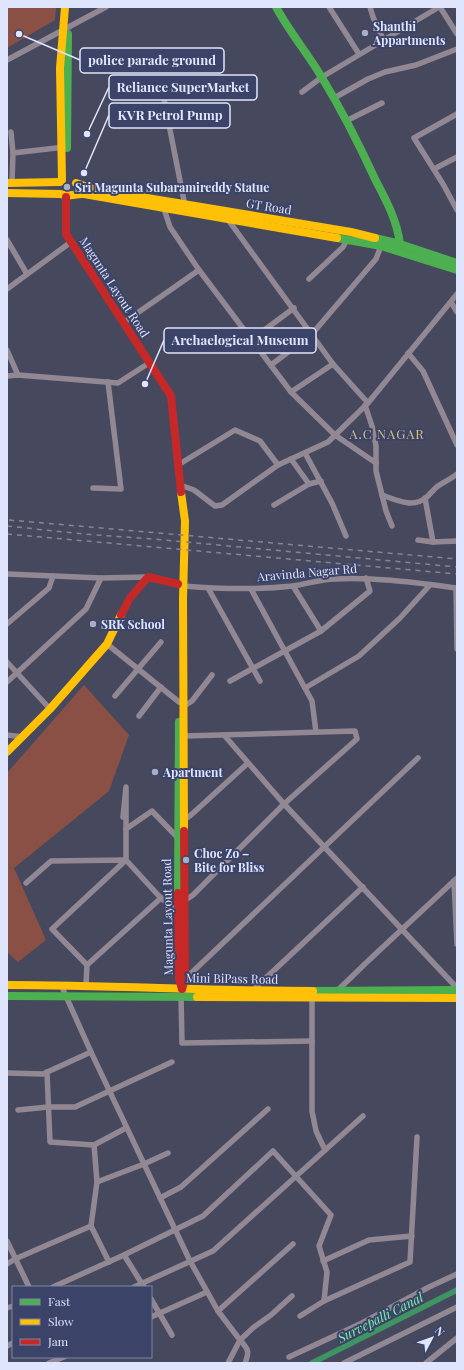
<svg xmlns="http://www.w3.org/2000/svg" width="464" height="1370" font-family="'Playfair Display',serif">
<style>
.green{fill:#8a5046}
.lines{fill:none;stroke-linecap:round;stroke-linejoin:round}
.canal{stroke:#409362;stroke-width:5.5}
.street{stroke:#928893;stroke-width:5.5}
.fast{stroke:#4caf50;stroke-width:8}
.slow{stroke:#ffc107;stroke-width:8}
.jam{stroke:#c62828;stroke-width:8}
.rail{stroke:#878491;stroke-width:1.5;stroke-dasharray:5 5;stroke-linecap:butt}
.poi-dot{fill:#a9aec5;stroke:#3b4368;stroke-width:1.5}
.labels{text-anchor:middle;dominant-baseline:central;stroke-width:4;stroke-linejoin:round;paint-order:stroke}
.poi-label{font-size:12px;font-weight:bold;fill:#dfe5fc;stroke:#3b4368;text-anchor:start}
.street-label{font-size:12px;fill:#dfe5fc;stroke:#3b4368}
.neighbourhood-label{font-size:13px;letter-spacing:1px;fill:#d9c376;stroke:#3b4368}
.water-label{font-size:13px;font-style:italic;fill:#7ef4a8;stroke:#3b4368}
.leader{fill:none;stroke:#dfe5fc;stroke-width:1.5}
.callout-dot{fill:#dfe5fc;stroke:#3b4368;stroke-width:1.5}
.callout{fill:#3b4368;stroke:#dfe5fc;stroke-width:1.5}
.callout-label{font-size:13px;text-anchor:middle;font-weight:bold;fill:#dfe5fc}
</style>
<rect width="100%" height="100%" fill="#46495e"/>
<g class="green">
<polygon points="7,7 56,7 55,20 7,48"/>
<polygon points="84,685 129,735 109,791 14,868 46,940 18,962 7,952 7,773"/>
</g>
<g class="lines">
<polyline class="canal" points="312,1363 457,1290"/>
<g class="street">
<polyline points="329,7 359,54"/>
<polyline points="370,7 373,17 383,39"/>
<polyline points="440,7 457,34"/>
<polyline points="7,60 106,7"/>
<polyline points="162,89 185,206"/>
<polyline points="302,92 322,77 439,7"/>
<polyline points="334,98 368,79 385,72 416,65 457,49"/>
<polyline points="457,114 414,138 443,184 457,210"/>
<polyline points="346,121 382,103"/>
<polyline points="11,132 13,153 12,182"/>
<polyline points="13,153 65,147"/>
<polyline points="434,169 457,157"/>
<polyline points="164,209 170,227 199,270 291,392 335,435 376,463"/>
<polyline points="229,221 333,364 368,403"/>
<polyline points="7,240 27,274"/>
<polyline points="309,279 343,247 347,240"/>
<polyline points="7,289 71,242"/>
<polyline points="451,302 457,312"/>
<polyline points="123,323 199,270"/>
<polyline points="251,340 294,308"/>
<polyline points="7,350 18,375"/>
<polyline points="408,353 423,371 457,445"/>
<polyline points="271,365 312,334 376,259 381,246"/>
<polyline points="7,376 18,375 118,383 149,363"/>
<polyline points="291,392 333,364"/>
<polyline points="365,405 372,426 376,446 376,471 386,511 392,526"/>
<polyline points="305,453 332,503 346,536"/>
<polyline points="291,459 309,484"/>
<polyline points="178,465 235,430 260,441 278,465"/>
<polyline points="180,485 194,490 215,506 222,505 278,465 328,442 368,403 457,294"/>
<polyline points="93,488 121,489 108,382"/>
<path d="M382 495C396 500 413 509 427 497 431 493 434 489 438 486 445 481 451 479 457 474"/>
<polyline points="425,498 433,542 457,541"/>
<polyline points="274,505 309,484 321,481"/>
<polyline points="418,540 433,542"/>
<polyline points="7,574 101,578 148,577"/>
<path d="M184 586C220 589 257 590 293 586 307 584 321 579 335 579 376 577 417 583 457 588"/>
<polyline points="293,586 321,631"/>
<polyline points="208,588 260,681"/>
<polyline points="456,588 457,649"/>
<polyline points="251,589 312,701 316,732"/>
<polyline points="7,624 49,588 53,576"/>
<polyline points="107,644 179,702"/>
<polyline points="7,662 50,709"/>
<polyline points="230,681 321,631 370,591 366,578"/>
<polyline points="7,682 86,609 101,578"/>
<polyline points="305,688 359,656 400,618 430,585"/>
<polyline points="115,696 161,642"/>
<polyline points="184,706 192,701 212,675"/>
<polyline points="139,716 161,687"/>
<polyline points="7,735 23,737"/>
<polyline points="224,735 284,804 457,988"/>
<polyline points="123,817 126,787 126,860 52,929 87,965 161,898"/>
<polyline points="184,820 191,815 248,763"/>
<polyline points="126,829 152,811 178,838"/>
<polyline points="454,881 457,944"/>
<polyline points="26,883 51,861 126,860 158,895 178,913"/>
<polyline points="184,901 193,895 284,804 357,739 355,731 185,736"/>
<polyline points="185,979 418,758"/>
<polyline points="61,985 91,1052 190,1261 218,1311 240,1340 228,1363"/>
<polyline points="86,986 87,965"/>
<polyline points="338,990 368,961 457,878"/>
<polyline points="252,991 363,887"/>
<polyline points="181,995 182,1043 312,1041"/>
<polyline points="312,997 312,1111 316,1131 325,1150"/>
<polyline points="47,1072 50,1142 94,1145 126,1128"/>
<polyline points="7,1073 43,1074 91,1052"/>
<polyline points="18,1110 48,1107 75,1107 172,1062"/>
<polyline points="94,1145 97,1182 91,1226 109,1262"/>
<polyline points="97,1182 144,1164 168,1153"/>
<polyline points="160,1198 181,1187 268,1109"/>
<polyline points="7,1241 29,1287"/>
<polyline points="124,1255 144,1287"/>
<polyline points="323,1261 369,1240 412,1236"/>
<polyline points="7,1264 15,1259 91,1226"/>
<polyline points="53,1287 124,1255 203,1216 273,1151 331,1215 319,1246 327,1272 324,1301 300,1316"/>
<polyline points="134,1287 213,1251 363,1116"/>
<polyline points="151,1299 172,1335"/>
<polyline points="324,1301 410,1262 417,1137"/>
<polyline points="7,1308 13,1306"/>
<polyline points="218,1311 293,1244"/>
<polyline points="151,1317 207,1292"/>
<polyline points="7,1346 13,1343"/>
<polyline points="289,1357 362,1323 429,1287 457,1274"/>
<polyline points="49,1363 64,1357"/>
<path d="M245 1363C250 1351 248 1349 240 1340L254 1327 271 1315 292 1296"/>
<polyline points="344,1363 457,1307"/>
<polyline points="426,1363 457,1338"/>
</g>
<g class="fast">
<path d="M276 7C289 31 307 53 321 76 341 109 359 144 375 179 386 200 397 220 400 244"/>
<polyline points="67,148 68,34"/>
<polyline points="337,238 381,246 457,270"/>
<polyline points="375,238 400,244 457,263"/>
<polyline points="178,893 179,722"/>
<polyline points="313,991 457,990"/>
<polyline points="7,996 197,997"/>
</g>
<g class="slow">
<polyline points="62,180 60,68 65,7"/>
<polyline points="7,183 60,182"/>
<polyline points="76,183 93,189 351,232 375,238"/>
<path d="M7 193 61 194C68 198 76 193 84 194L337 238"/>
<polyline points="181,492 185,521 183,599 184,831"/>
<polyline points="7,752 50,709 107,644 121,615"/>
<path d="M7 985C109 985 211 991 313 991"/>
<polyline points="197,997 457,998"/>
</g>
<g class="jam">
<polyline points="66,197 66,234 171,396 181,492"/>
<polyline points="121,615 130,598 148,577 178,584"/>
<polyline points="178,893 179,979 182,989"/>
<polyline points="182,989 185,979 184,831"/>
</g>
<g class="rail">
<polyline points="9,520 457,559"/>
<polyline points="7,526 83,534 153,539 457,567"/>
<polyline points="7,534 457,574"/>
</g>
</g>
<g class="poi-dot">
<circle cx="365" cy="33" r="4"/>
<circle cx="67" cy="187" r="4"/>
<circle cx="93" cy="624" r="4"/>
<circle cx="155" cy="772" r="4"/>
<circle cx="186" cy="860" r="4"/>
</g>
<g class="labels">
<g class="poi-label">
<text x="373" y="26">Shanthi<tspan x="373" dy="14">Appartments</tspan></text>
<text x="75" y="187">Sri Magunta Subaramireddy Statue</text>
<text x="101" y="624">SRK School</text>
<text x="163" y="772">Apartment</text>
<text x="194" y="853">Choc Zo –<tspan x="194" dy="14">Bite for Bliss</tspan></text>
</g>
<g class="street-label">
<text transform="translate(269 206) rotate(9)">GT Road</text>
<text transform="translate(115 287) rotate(57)">Magunta Layout Road</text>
<text transform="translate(307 572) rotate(-5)">Aravinda Nagar Rd</text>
<text transform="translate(167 917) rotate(-91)">Magunta Layout Road</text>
<text transform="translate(232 978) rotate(1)">Mini BiPass Road</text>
</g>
<g class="neighbourhood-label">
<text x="387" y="433">A.C NAGAR</text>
</g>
<g class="water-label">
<text transform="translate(380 1317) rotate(-27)">Survepalli Canal</text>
</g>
</g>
<path class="leader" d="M19 34L80 60M87 134L109 87M84 173L109 115M145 384L164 340"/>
<g class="callout-dot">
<circle cx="19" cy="34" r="4"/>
<circle cx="87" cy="134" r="4"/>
<circle cx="84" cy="173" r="4"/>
<circle cx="145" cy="384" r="4"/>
</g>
<g class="callout">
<rect x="80" y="48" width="144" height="25" rx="4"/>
<rect x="109" y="75" width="148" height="25" rx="4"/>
<rect x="109" y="103" width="121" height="25" rx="4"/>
<rect x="164" y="328" width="152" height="25" rx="4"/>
</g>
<g class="callout-label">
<text x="152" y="65">police parade ground</text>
<text x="183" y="92">Reliance SuperMarket</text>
<text x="170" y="120">KVR Petrol Pump</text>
<text x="240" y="345">Archaelogical Museum</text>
</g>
<rect width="464" height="1370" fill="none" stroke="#dfe5fc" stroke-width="16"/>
<rect x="12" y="1286" width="140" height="72" fill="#3b4368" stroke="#7d84a3"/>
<rect x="20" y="1299" width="20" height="6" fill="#4caf50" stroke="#7d84a3"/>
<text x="48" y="1306" font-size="12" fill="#dfe5fc">Fast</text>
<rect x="20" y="1319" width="20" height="6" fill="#ffc107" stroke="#7d84a3"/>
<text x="48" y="1326" font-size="12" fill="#dfe5fc">Slow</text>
<rect x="20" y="1339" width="20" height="6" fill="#c62828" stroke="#7d84a3"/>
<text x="48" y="1346" font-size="12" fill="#dfe5fc">Jam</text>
<g transform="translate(432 1338) rotate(49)" stroke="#3b4368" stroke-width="3" paint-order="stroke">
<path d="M0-3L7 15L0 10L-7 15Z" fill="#dfe5fc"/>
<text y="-6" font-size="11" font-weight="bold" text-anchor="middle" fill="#dfe5fc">N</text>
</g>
</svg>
